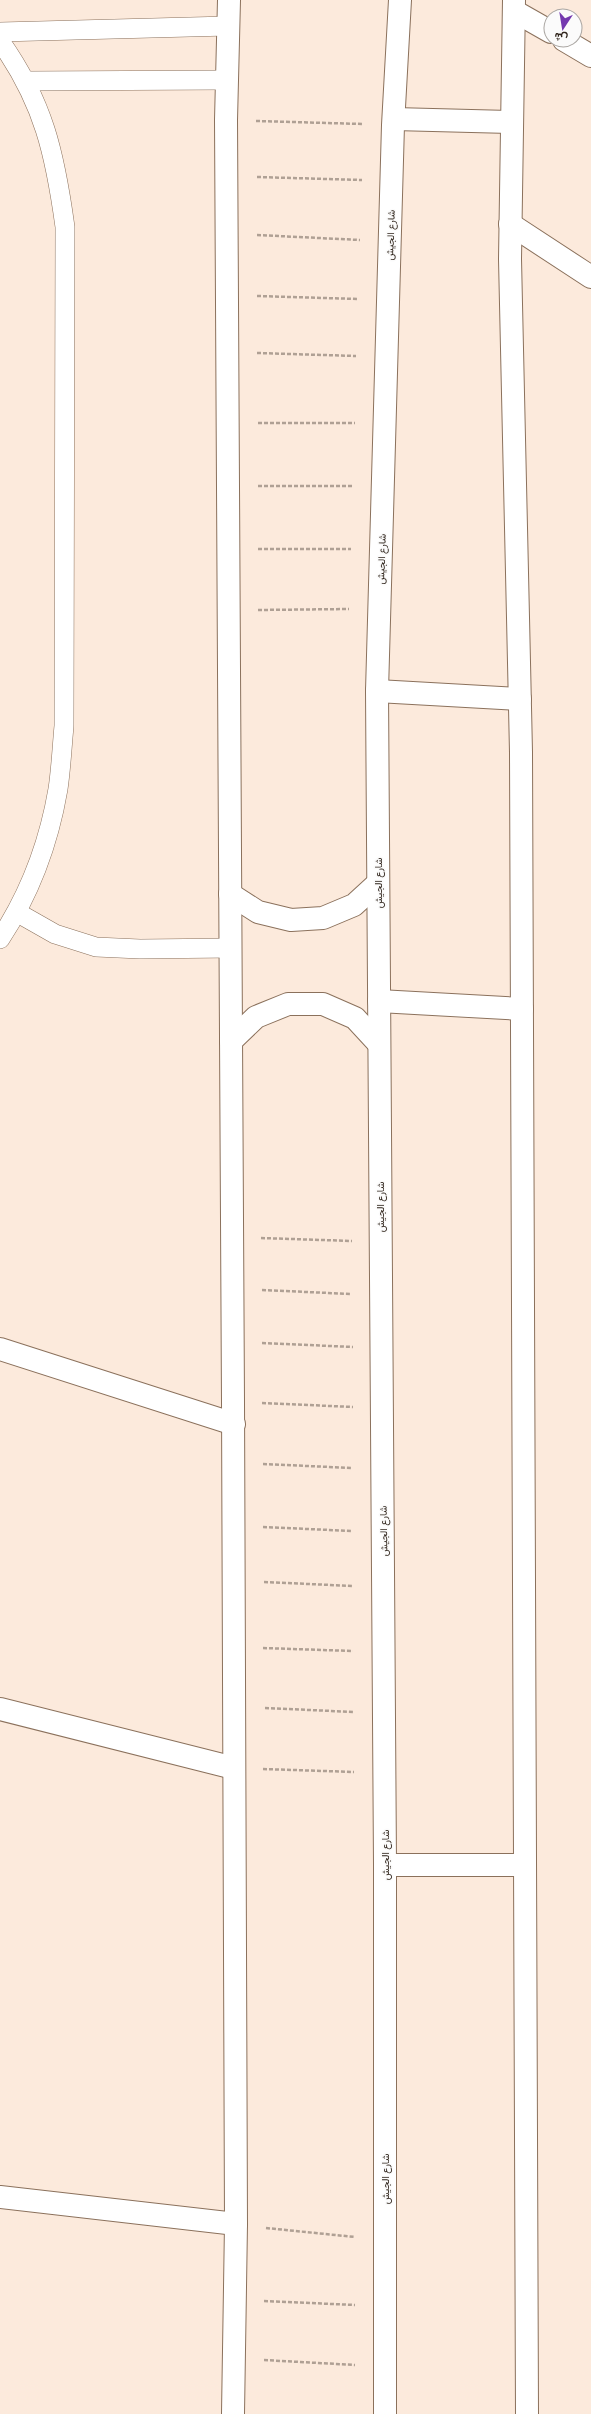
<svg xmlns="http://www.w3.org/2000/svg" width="591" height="2414" font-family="'Golos Text',Vazirmatn,sans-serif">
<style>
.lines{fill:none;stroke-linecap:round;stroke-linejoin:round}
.service-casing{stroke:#8b715c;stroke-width:20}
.minor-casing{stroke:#8b715c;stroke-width:24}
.secondary-casing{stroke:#8b715c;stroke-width:24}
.path{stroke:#afa094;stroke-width:2.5;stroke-dasharray:4 2;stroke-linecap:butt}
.service{stroke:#fff;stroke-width:19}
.minor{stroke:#fff;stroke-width:22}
.secondary{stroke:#fff;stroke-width:22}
.labels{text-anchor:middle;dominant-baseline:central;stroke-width:3;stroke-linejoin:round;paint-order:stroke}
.street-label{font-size:10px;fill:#31261d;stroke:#fbfbfb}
</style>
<rect width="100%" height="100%" fill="#fceadc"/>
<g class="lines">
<defs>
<g id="service">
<polyline points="0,32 228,26"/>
<path d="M0 41C44 103 55 154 65 227L64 726C62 747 61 769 58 789 49 842 29 895 0 939"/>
<polyline points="26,81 227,80"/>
<polyline points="18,913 55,934 96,947 140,949 231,948"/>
</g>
<g id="minor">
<polyline points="514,0 510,259 521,752 527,2414"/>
<polyline points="514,11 551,32"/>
<polyline points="564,40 591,56"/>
<polyline points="394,119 512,122"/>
<polyline points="510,224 591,277"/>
<polyline points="377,691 520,699"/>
<polyline points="379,1001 522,1009"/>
<polyline points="0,1349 234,1424"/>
<polyline points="0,1709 234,1768"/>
<polyline points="385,1865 525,1865"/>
<polyline points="0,2197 236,2224"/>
</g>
<g id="secondary">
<polyline points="229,0 226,120 233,1402 236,2224 233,2414"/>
<polyline points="230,894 258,912 291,920 323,918 354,905 378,883"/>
<polyline points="231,1041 256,1017 288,1004 323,1004 355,1018 379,1044"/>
<polyline points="385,2414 385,1865 377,691 393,125 400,0"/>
</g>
</defs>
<use href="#service" class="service-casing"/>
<use href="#minor" class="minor-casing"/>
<use href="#secondary" class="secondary-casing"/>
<g class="path">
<polyline points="256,121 363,124"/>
<polyline points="257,177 362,180"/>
<polyline points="257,235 360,240"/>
<polyline points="257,296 358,299"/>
<polyline points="257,353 356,356"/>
<polyline points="258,423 355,423"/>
<polyline points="258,486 353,486"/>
<polyline points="258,549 351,549"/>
<polyline points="258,610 349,609"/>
<polyline points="261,1238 352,1241"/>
<polyline points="262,1290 351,1294"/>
<polyline points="262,1343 353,1347"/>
<polyline points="262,1403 353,1407"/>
<polyline points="263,1464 352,1468"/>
<polyline points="263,1527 352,1531"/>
<polyline points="264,1582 353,1586"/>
<polyline points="263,1648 353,1651"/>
<polyline points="265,1708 354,1712"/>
<polyline points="263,1769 354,1772"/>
<polyline points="266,2228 355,2237"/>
<polyline points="264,2301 355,2305"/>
<polyline points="264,2360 355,2365"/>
</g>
<use href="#service" class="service"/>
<use href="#minor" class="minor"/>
<use href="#secondary" class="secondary"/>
</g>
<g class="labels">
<g class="street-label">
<text transform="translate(390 235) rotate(-88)">شارع الجيش</text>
<text transform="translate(381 559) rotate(-88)">شارع الجيش</text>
<text transform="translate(378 883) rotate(-90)">شارع الجيش</text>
<text transform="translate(380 1207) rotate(-90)">شارع الجيش</text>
<text transform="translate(383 1531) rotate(-91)">شارع الجيش</text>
<text transform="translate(385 1855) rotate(-90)">شارع الجيش</text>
<text transform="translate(385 2179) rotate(-90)">شارع الجيش</text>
</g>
</g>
<g transform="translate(563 28) rotate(192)"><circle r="19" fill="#fbfbfb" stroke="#aaa6a2"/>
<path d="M0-3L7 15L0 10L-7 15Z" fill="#7439af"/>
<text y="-6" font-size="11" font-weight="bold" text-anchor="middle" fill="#31261d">ش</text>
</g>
</svg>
